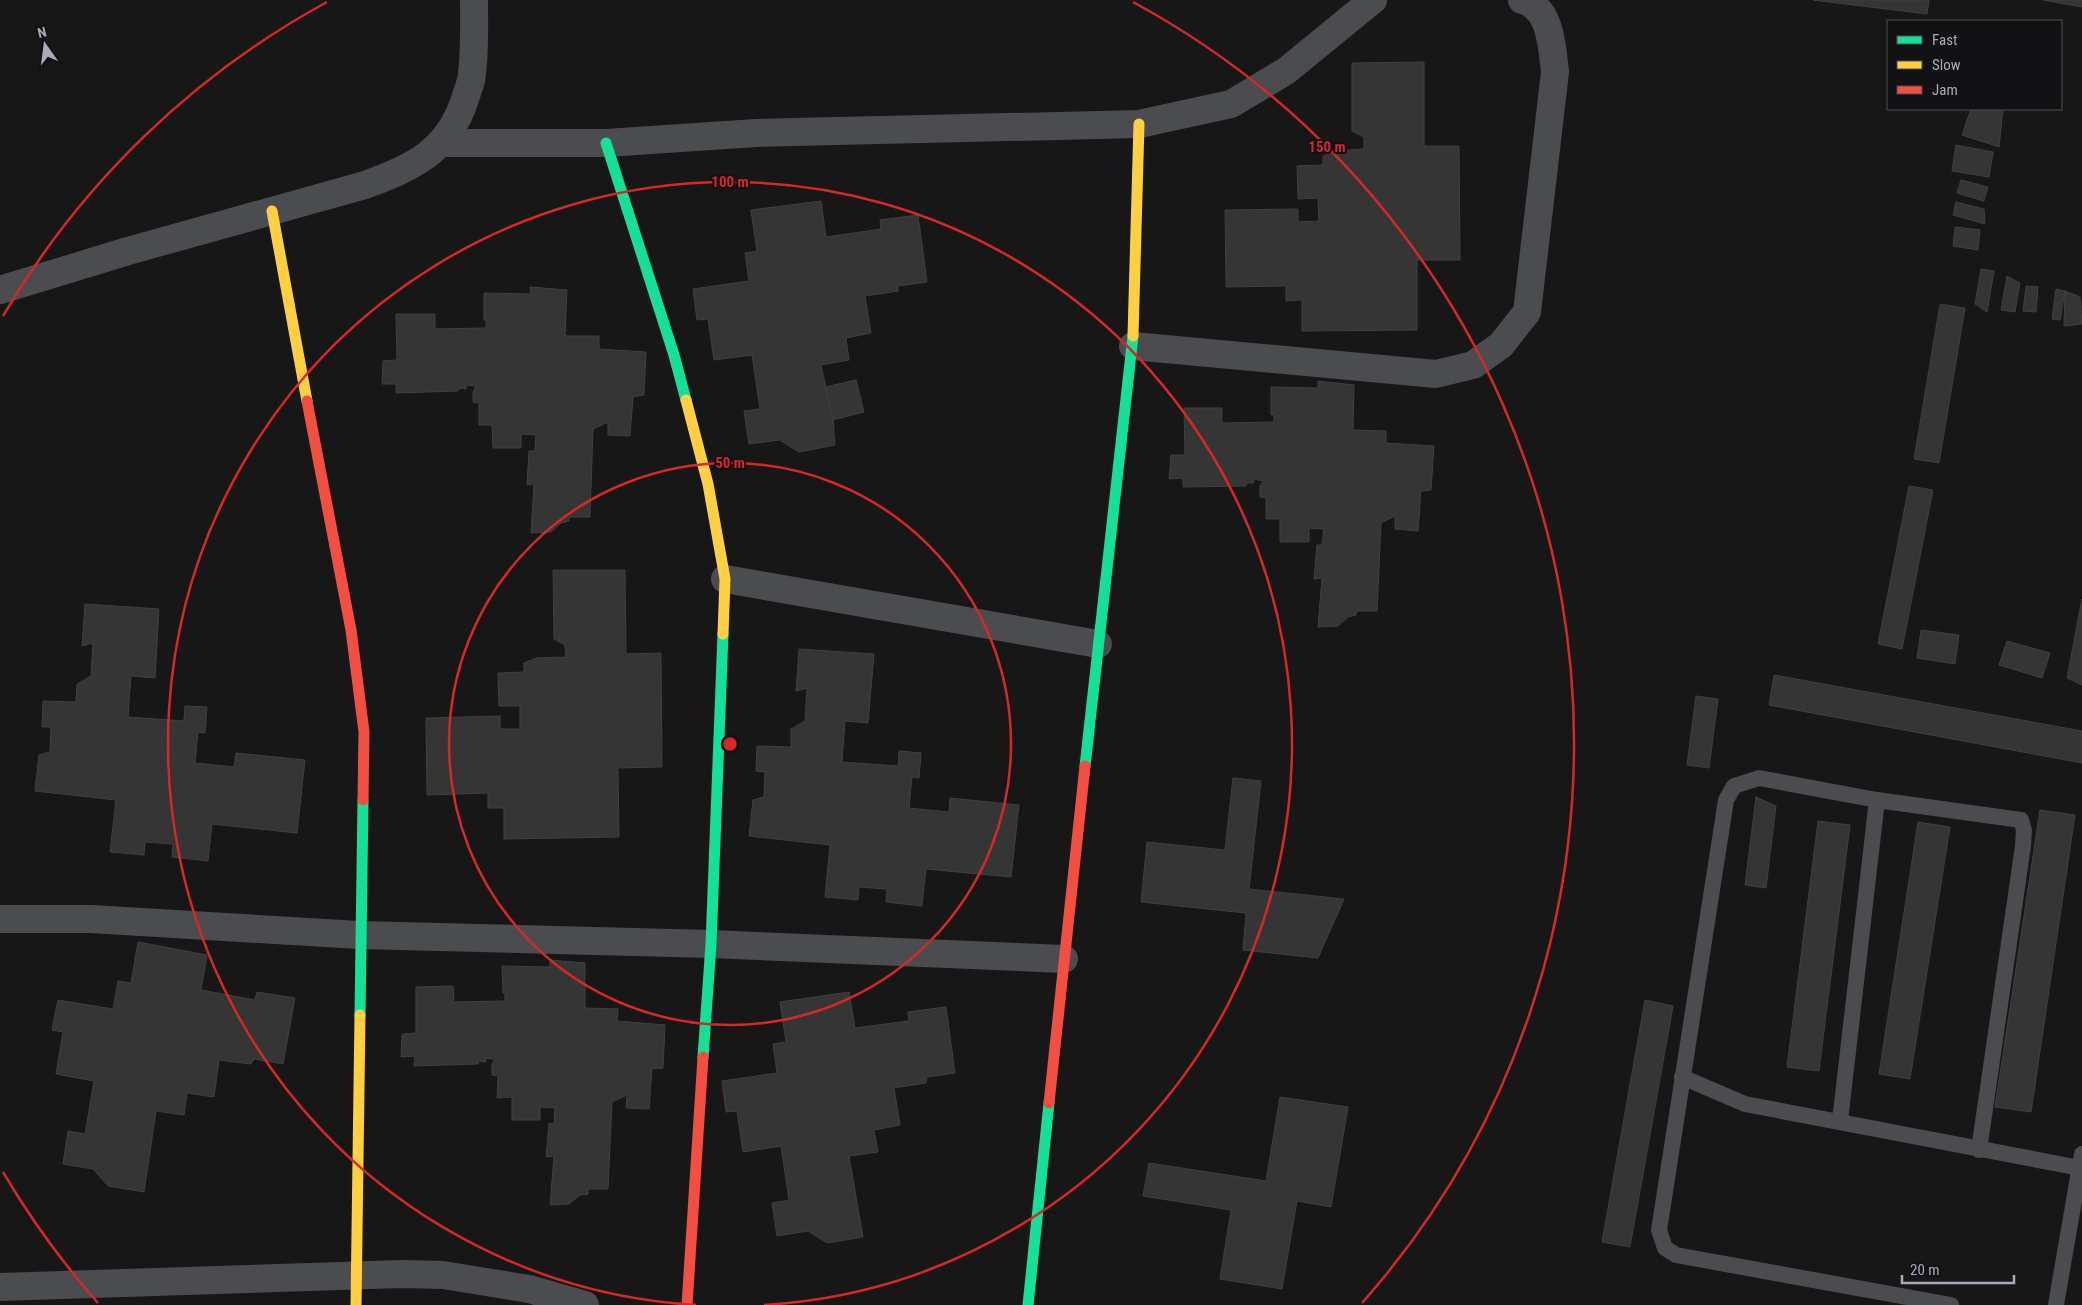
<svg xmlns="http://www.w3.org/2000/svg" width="2082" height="1305" font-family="'Roboto Condensed',sans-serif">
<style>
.building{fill:#353536;stroke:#404043}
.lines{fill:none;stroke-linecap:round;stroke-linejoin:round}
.lane{stroke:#4b4c50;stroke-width:16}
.street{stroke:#4b4c50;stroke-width:28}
.fast{stroke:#16e098;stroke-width:11}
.slow{stroke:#ffcf43;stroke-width:11}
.jam{stroke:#f24e42;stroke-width:11}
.ring{fill:none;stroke:#d62828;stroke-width:2.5}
.centre{fill:#d62828;stroke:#121113;stroke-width:2.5}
.ring-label{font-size:15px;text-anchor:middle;font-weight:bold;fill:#d62828;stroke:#121113;stroke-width:4;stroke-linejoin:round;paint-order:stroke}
</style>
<rect width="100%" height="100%" fill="#171717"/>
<g class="building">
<polygon points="1813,0 1929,0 1927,14"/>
<polygon points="2043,0 2082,0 2082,7"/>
<polygon points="1424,62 1424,146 1459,146 1460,260 1417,260 1417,330 1302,331 1302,300 1286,301 1286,286 1226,287 1225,210 1298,209 1298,222 1319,221 1318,198 1298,199 1297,166 1323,165 1323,156 1335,151 1364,149 1364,137 1352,131 1352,63"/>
<polygon points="1971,109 2003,109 1999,147 1962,135"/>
<polygon points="1956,145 1993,152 1989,177 1952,171"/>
<polygon points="1961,180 1988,187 1984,201 1957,193"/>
<polygon points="821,201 826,237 881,229 880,220 918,215 927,282 898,286 898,291 865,296 871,333 846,338 849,360 821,365 833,420 835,445 799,452 780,440 749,444 744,411 760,409 752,355 714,360 708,319 697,320 693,289 749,281 745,253 757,251 751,210"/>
<polygon points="1956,202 1984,209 1985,224 1953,215"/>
<polygon points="1955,227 1980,230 1978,250 1953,246"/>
<polygon points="1981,269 1994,271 1987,312 1975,304"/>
<polygon points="2007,276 2020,283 2015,312 2001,310"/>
<polygon points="2026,286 2038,287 2036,312 2023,311"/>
<polygon points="530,287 567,290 565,336 599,336 599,349 646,352 644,395 633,397 630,436 608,435 608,422 593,429 590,517 569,517 569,521 561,523 551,532 531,533 534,484 527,485 529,451 535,451 536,435 521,434 521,448 493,448 492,425 479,425 479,403 473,402 473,392 476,386 466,385 466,389 460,388 458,391 396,393 396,384 382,384 383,361 397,360 396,314 435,314 435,329 486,328 486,320 484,320 484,293 531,294"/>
<polygon points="2056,289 2065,291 2060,320 2052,319"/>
<polygon points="2065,291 2080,297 2082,324 2064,326"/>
<polygon points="1940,304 1965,308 1939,463 1914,459"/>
<polygon points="856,380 864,412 833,420 825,387"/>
<polygon points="1318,381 1354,385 1353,430 1386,431 1386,443 1434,446 1431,490 1421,491 1418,531 1395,529 1395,516 1381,523 1377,611 1357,611 1356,615 1348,617 1338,626 1318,627 1322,578 1314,579 1317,545 1322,545 1324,529 1309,528 1309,542 1280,542 1280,519 1266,519 1266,498 1260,497 1260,486 1263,481 1254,479 1254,483 1247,483 1246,486 1183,487 1183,478 1169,479 1171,455 1185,455 1184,408 1222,408 1222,423 1274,422 1274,414 1271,415 1271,387 1318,388"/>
<polygon points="1909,486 1933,490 1902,649 1878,644"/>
<polygon points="553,570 625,570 626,654 661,653 662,767 618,768 619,837 504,839 504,808 488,808 488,793 427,795 426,718 500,716 500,729 520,729 520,706 499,706 498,673 524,672 524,663 537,658 566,657 565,645 554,639"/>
<polygon points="2082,599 2082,685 2067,678"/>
<polygon points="85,604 159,609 155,678 131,676 128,717 184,721 185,706 207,707 205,733 198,732 195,763 234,767 236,753 305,760 297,833 212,824 208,861 172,857 173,844 145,842 144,855 110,852 116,800 35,791 39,755 50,752 51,727 42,727 43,701 76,702 77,684 91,676 93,643 82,646"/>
<polygon points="1921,630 1959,635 1955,664 1917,658"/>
<polygon points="2007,641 2050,653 2042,678 1999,665"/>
<polygon points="799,649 874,654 868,723 845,721 842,762 898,766 899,751 921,753 919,778 912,777 909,808 949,812 950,798 1019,805 1011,877 926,869 922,906 886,902 887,889 859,887 858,900 825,897 830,845 749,836 753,800 764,797 765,772 756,771 757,746 791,747 791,729 805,721 807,688 796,691"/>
<polygon points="1774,675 2082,731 2082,763 1769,705"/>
<polygon points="1696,696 1718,699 1709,768 1687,765"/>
<polygon points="1233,778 1261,781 1249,889 1344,899 1318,958 1243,950 1246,913 1141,902 1147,842 1225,850"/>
<polygon points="1756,797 1776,806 1766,888 1745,885"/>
<polygon points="2040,810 2075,815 2031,1112 1995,1107"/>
<polygon points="1818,821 1850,825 1819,1071 1787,1067"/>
<polygon points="1918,822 1950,827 1910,1079 1879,1074"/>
<polygon points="138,942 207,955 201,990 255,1000 257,992 295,998 283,1064 254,1059 251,1064 219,1060 214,1097 187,1093 184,1115 156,1111 144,1192 108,1186 93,1169 63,1164 68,1131 85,1134 94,1081 56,1074 63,1032 52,1030 58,1000 113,1009 118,981 131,983"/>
<polygon points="550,960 585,963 585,1008 618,1009 617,1021 665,1025 663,1068 652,1069 649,1109 626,1108 627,1095 612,1102 608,1189 588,1189 588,1194 580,1195 569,1204 550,1205 554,1156 546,1157 549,1123 554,1124 555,1108 540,1107 540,1120 512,1120 512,1097 497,1098 498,1076 492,1075 492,1064 495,1059 485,1058 486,1062 479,1061 478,1064 414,1066 415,1056 401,1057 402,1034 416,1033 416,987 453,986 454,1002 505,1001 505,993 503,993 502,966 550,967"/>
<polygon points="849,992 855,1028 909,1021 908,1012 946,1007 955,1073 927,1077 926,1083 894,1088 900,1125 874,1130 878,1152 849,1156 863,1237 827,1243 808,1231 777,1236 772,1203 789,1200 781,1146 743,1152 737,1111 726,1112 722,1081 777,1073 773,1044 786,1042 780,1002"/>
<polygon points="1645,1000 1673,1006 1630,1247 1602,1242"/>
<polygon points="1280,1097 1348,1107 1331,1207 1297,1201 1282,1289 1220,1279 1231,1210 1143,1196 1149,1163 1266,1181"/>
</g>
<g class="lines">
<g class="lane">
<polyline points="1682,1077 1745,1104 2080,1168"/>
<polyline points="1840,1121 1877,800"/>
<polyline points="1951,1305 1676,1255 1665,1248 1659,1230 1726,800 1734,786 1759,778 1877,800 2021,820 2024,830 2023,846 1979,1150"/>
<polyline points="2056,1305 2082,1154"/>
</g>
<g class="street">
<polyline points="442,143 606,143 756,133 1139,124 1231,104 1286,71 1373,0"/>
<path d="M0 290 128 251 365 185C413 167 448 152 465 99 467 91 472 82 472 73 475 49 474 24 474 0"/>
<path d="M1133 346 1436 374 1473 365 1501 345 1527 312 1555 72C1552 47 1551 7 1522 0"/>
<polyline points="725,579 1098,644"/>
<polyline points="0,919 91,919 359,935 711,944 1064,959"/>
<polyline points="0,1287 402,1274 443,1275 529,1289 585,1305"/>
</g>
<g class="fast">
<polyline points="606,143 674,355 686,400"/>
<polyline points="1085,766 1133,336"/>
<polyline points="360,1015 363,800"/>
<polyline points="703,1057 711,944 723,634"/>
<polyline points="1028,1305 1049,1103"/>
</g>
<g class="slow">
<polyline points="272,211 307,401"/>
<polyline points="1133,336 1139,124"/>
<polyline points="686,400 708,484 725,579 723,634"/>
<polyline points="356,1305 360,1015"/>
</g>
<g class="jam">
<polyline points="307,401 351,630 364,732 363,800"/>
<polyline points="1049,1103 1085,766"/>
<polyline points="687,1305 703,1057"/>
</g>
</g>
<g class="ring">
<circle cx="730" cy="744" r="281"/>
<path d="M696 1305A562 562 0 1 1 764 1305"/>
<path d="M98 1303A844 844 0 0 1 3 1172M3 316A844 844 0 0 1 327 2M1133 2A844 844 0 0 1 1362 1303"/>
</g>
<circle cx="730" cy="744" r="8" class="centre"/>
<g class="ring-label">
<text x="1327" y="152">150 m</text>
<text x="730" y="187">100 m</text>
<text x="730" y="468">50 m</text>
</g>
<rect x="1887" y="20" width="175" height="90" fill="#121113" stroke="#4e4f55"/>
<rect x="1897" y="36" width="25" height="8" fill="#16e098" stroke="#4e4f55"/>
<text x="1932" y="45" font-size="15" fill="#a8abb9">Fast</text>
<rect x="1897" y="61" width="25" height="8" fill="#ffcf43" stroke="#4e4f55"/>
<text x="1932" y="70" font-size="15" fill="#a8abb9">Slow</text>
<rect x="1897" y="86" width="25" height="8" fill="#f24e42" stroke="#4e4f55"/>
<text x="1932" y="95" font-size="15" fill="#a8abb9">Jam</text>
<g transform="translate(45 45) rotate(346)" stroke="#121113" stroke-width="4" paint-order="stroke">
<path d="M0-4L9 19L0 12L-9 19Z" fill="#a8abb9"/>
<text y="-8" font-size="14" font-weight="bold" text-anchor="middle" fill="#a8abb9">N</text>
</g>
<path d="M1902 1275v8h112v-8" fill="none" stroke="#a8abb9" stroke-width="2.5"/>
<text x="1910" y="1275" font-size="15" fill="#a8abb9" stroke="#121113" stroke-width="4" paint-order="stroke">20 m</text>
</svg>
